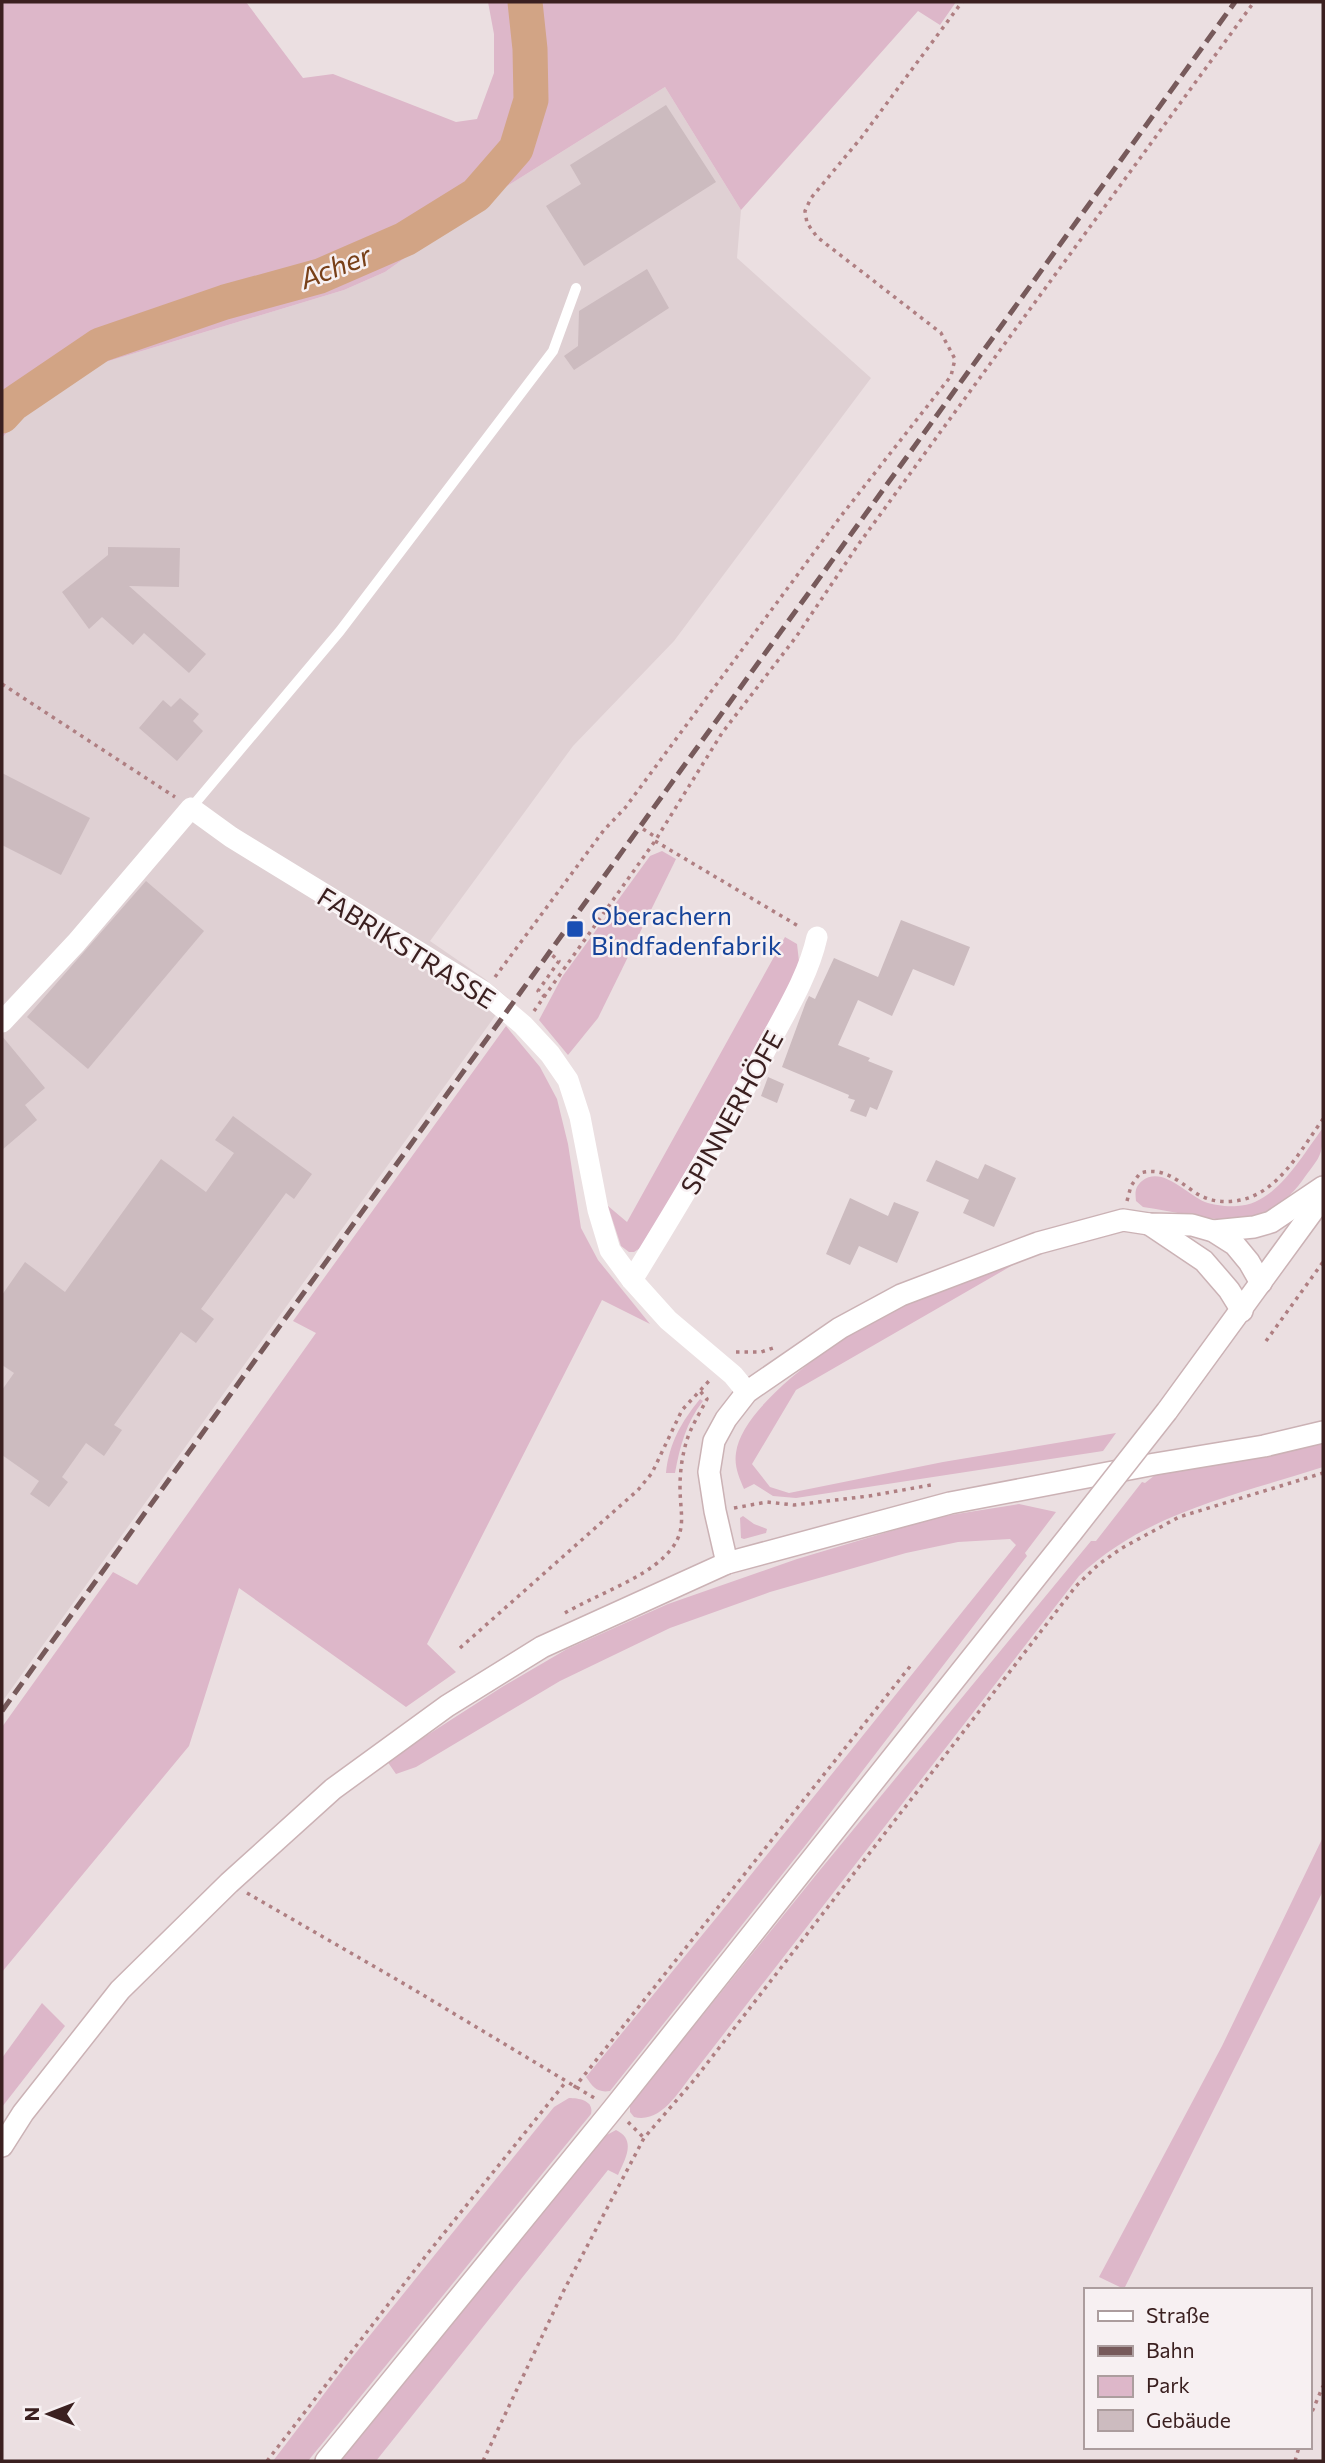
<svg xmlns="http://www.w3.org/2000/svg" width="1325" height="2463" font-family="Commissioner,sans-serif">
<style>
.built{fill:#dfd0d3}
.green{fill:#ddb7c9}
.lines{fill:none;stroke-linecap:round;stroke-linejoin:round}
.river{stroke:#d2a485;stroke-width:35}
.building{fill:#ccbbbf}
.secondary-casing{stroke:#cbb2b5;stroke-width:24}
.path{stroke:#af7f82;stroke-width:3.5;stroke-dasharray:3.5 5;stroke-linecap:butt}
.lane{stroke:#fff;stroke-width:10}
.street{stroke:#fff;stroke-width:21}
.secondary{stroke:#fff;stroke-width:21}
.rail{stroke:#775a5b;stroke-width:5;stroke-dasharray:14 7;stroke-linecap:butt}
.secondary-bridge-casing{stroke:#cbb2b5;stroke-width:24;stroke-linecap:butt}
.secondary-bridge{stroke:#fff;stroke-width:21}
.transit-dot{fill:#1a4fb4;stroke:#f7f0f2;stroke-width:2.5}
.labels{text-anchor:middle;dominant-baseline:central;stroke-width:5;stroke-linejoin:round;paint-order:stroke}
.transit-label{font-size:26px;fill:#164399;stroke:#f7f0f2;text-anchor:start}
.street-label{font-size:26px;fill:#3b2020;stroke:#f7f0f2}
.water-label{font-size:28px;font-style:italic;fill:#784019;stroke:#f7f0f2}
</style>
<rect width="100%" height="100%" fill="#ebdfe1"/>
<polygon class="built" points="665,87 741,210 737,258 871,378 674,641 573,746 430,941 485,979 508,998 2,1702 2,438 28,410 99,364 344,290 385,272 504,188"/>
<g class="green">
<polygon points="2,2 246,2 303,78 333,74 456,122 477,119 494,73 494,34 488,2 956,2 940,25 918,11 741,210 665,87 504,188 385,272 344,290 99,364 28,410 2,438"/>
<polygon points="662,851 676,859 598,1018 568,1055 539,1020 562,977 650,856"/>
<polygon points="785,937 797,944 800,970 673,1205 645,1245 634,1252 629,1252 621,1246 608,1206 627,1222"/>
<polygon points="506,1026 540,1067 557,1099 568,1144 581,1228 598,1260 650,1324 602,1300 427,1644 456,1672 406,1707 239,1588 189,1746 2,1972 2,1727 113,1572 137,1585 316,1333 293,1321"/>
<path d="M1323 1128C1323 1158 1319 1157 1302 1181 1257 1241 1204 1215 1143 1207L1136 1201C1135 1192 1135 1187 1142 1181 1162 1165 1186 1194 1205 1202 1214 1205 1227 1207 1237 1206 1276 1205 1302 1155 1323 1128Z"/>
<path d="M1025 1258 796 1390 752 1464 770 1487 789 1493 943 1462 1116 1433 1103 1451 796 1498 773 1496 754 1484 744 1489C739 1477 734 1466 736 1453 742 1403 843 1336 886 1314 930 1291 978 1275 1025 1258Z"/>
<path d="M700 1399 703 1401C686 1423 680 1446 675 1473H666C669 1443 682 1421 700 1399Z"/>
<path d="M1323 1442V1467C1237 1495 1147 1512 1079 1576L695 2071C680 2089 662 2124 634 2117L630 2112V2105L820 1870 1091 1541H1096L1142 1482 1145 1483 1155 1475Z"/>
<path d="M1019 1504 1056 1512 1025 1553 1027 1556 808 1842 610 2091C597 2093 593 2087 586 2077L721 1912 1016 1545 1010 1539 958 1542 906 1553 770 1592 670 1628 560 1681 416 1767 396 1774 387 1761 502 1687 567 1649 668 1604 797 1559 938 1517Z"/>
<polygon points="743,1516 754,1524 767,1529 766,1533 744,1539 741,1538 740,1518"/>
<polygon points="1323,1837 1323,1891 1124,2289 1099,2277 1222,2046"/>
<polygon points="42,2003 65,2026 2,2107 2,2058"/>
<path d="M569 2098C580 2098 594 2101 591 2114L308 2461H273L346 2365 554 2107Z"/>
<path d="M616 2130C637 2140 625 2159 618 2175L608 2170 376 2461H341L605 2136Z"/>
</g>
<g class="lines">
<polyline class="river" points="2,416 13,404 100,345 225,302 320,276 405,239 476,195 516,149 531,100 530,49 525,2"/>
</g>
<g class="building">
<polygon points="666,105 716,182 584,266 546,206 581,184 570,165"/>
<polygon points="647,269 669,308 574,370 564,356 578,346 579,311"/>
<polygon points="108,547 180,548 179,587 129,586 206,654 189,673 144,633 133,645 102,617 89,629 62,592 108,555"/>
<polygon points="180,698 199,714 193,721 203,731 177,761 139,728 163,700 171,707"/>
<polygon points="2,773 90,818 61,875 2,845"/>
<polygon points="146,881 204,931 88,1069 27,1017"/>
<polygon points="901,920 970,947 954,986 913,969 892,1016 858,1000 838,1045 870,1058 868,1061 893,1071 877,1110 870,1107 866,1117 850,1111 855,1100 848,1098 849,1095 782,1067 806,1002 809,996 815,999 834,958 878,977"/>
<polygon points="2,1036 45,1088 25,1105 37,1120 2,1150"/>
<polygon points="768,1077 784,1084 777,1103 761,1096"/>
<polygon points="233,1116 312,1174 294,1199 286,1193 201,1309 214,1319 196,1343 181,1332 114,1425 122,1430 104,1456 86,1443 62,1477 68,1482 49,1507 30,1494 39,1481 2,1455 2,1390 14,1373 2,1365 2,1295 25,1262 65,1292 161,1159 206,1192 234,1153 215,1140"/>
<polygon points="936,1160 978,1179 985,1164 1016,1178 994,1227 963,1213 969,1200 926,1181"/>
<polygon points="850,1198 888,1216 894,1202 919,1212 897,1263 859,1246 850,1265 826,1254"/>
</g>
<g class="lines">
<defs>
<g id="secondary">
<polyline points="1149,1224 1204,1261 1229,1290 1242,1311"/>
<polyline points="1213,1231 1254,1227 1271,1222 1323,1187"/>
<polyline points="1167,1411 1323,1197"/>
<polyline points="727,1563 715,1511 709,1472 714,1441 726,1419 747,1392 840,1328 901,1295 1038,1243 1123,1220 1149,1224 1192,1225 1213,1231 1235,1245 1249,1262 1261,1283"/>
<polyline points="2,2146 23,2113 120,1990 229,1883 333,1789 447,1706 542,1647 727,1563 950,1503 1155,1464 1264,1446 1323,1432"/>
<polyline points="326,2461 613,2109 1072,1532"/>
</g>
</defs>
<use href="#secondary" class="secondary-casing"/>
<g class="path">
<polyline points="2,684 175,797"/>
<polyline points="643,829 657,838"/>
<polyline points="655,841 800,927"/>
<polyline points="495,977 604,830 625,808 841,516 951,376 955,359 941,333 817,237 807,223 805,211 811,198 861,138 962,2"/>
<polyline points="545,997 538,991 559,961 552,955"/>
<polyline points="534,1011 655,841 722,733 796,637 858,545 1254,2"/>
<path d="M1127 1201 1131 1186 1140 1173C1162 1167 1176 1179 1193 1191 1205 1200 1220 1203 1235 1201 1277 1196 1300 1151 1323 1119"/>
<polyline points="1266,1341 1323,1262"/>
<polyline points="736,1352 761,1352 773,1348"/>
<polyline points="734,1508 767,1502 794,1505 869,1496 931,1485"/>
<path d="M565 1613C594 1596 642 1579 664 1557 689 1533 680 1516 680 1487 680 1472 682 1457 686 1443 690 1428 700 1413 707 1399L700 1391"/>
<polyline points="460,1648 638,1490 652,1473 682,1410 709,1381"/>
<polyline points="247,1893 413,1989 596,2099"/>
<polyline points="574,2088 912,1664"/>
<polyline points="628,2122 644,2138"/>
<polyline points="1309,2419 1323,2386"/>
<polyline points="267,2461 428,2253 565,2083"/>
<polyline points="483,2461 563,2292 644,2138 695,2079 1076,1586 1099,1564 1122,1548 1179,1517 1323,1473"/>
<polyline points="1295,2461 1299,2447"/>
</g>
<polyline class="lane" points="191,808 340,631 553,351 576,288"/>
<g class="street">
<polyline points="2,1022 76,943 191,808 231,837 484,992 523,1025 550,1054 568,1080 580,1117 598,1210 610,1250 632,1280 668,1320 733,1375 747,1392"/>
<path d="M632 1280C679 1204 725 1128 766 1049 785 1013 808 977 817 937"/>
</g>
<use href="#secondary" class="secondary"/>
<polyline class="rail" points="2,1711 1235,2"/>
<defs>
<polyline id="secondary-bridge" points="1072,1532 1167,1411"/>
</defs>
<use href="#secondary-bridge" class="secondary-bridge-casing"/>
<use href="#secondary-bridge" class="secondary-bridge"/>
</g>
<rect class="transit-dot" x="566" y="920" width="18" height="18" rx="3.5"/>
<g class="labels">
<g class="transit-label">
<text x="591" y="914">Oberachern<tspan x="591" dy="30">Bindfadenfabrik</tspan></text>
</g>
<g class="street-label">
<text transform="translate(407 947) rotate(32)">FABRIKSTRASSE</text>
<text transform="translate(731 1112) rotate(-61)">SPINNERHÖFE</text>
</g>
<g class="water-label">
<text transform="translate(335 266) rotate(-21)">Acher</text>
</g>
</g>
<rect width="1325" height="2463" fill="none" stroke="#3b2020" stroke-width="7"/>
<rect x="1084" y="2288" width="228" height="161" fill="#f7f0f2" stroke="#ac9d9e" stroke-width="2"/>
<rect x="1098" y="2311" width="35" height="10" fill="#ffffff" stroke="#ac9d9e" stroke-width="2"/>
<text x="1146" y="2323" font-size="21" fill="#3b2020">Straße</text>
<rect x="1098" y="2346" width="35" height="10" fill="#775a5b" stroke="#ac9d9e" stroke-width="2"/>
<text x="1146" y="2358" font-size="21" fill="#3b2020">Bahn</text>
<rect x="1098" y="2376" width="35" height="21" fill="#ddb7c9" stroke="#ac9d9e" stroke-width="2"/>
<text x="1146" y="2393" font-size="21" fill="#3b2020">Park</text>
<rect x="1098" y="2410" width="35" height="21" fill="#ccbbbf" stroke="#ac9d9e" stroke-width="2"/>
<text x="1146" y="2428" font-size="21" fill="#3b2020">Gebäude</text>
<g transform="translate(49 2414) rotate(270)" stroke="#f7f0f2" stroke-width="5" paint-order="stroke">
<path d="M0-5L12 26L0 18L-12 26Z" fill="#3b2020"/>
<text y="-10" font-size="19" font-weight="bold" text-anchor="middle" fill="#3b2020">N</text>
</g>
</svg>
